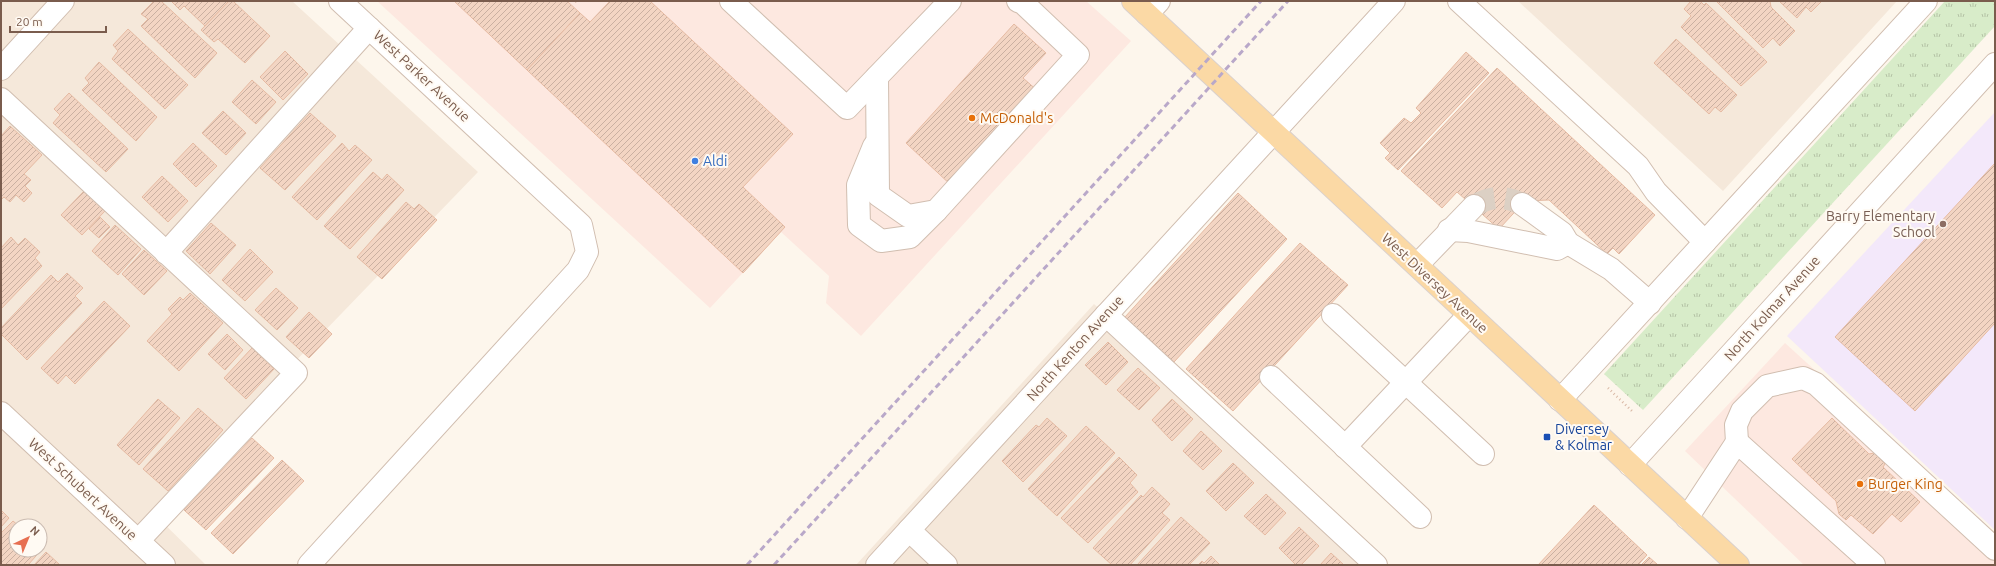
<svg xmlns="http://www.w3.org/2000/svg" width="1996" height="566" font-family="Ubuntu,sans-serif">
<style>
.residential{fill:#f5e8da;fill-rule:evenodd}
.commercial{fill:#fde8e0}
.education{fill:#f3e8fa}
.grass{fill:url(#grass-tufts)}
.building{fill:url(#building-hatch);stroke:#e6bba3}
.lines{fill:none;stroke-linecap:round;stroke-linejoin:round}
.minor-tunnel{stroke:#dcd0c4;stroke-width:22;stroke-dasharray:22 11;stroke-linecap:butt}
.minor-casing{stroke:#d1beb0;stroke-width:24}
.major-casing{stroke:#dad1cd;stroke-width:24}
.path{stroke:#d9b8a5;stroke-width:2.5;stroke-dasharray:1 3;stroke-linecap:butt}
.minor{stroke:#fff;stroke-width:22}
.major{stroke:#fbd9a5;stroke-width:22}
.rail{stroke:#b9a8c9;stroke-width:3;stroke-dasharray:6 4;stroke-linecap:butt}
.food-dot{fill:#e8710a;stroke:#fffaf3;stroke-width:1.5}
.shop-dot{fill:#3f7fe0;stroke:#fffaf3;stroke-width:1.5}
.education-dot{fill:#8d6e63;stroke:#fffaf3;stroke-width:1.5}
.transit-dot{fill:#1a4fb4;stroke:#fffaf3;stroke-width:1.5}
.labels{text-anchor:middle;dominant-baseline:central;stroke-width:4;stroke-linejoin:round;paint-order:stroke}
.street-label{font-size:14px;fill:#7a5c4d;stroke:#fffaf3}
.food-label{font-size:14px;fill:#c56008;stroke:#fffaf3;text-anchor:start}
.shop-label{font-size:14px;fill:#366cbe;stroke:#fffaf3;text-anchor:start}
.education-label{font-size:14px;fill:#785e54;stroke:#fffaf3;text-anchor:end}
.transit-label{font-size:14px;fill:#164399;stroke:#fffaf3;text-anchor:start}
</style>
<defs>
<pattern id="grass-tufts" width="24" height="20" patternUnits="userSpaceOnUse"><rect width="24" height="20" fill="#d8ecc9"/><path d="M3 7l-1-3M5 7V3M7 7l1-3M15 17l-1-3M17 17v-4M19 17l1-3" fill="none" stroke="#b4c2a5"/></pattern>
<pattern id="building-hatch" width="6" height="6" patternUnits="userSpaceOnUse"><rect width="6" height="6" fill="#f3d5c3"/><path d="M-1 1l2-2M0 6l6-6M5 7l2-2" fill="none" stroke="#cab0a1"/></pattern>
</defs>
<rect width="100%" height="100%" fill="#fdf6ec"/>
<g class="residential">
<path d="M1 1H292L478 172 151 511 206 565H1ZM16 526H40V550H16Z"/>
<polygon points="1518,1 1897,1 1723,191"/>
<polygon points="1094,304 1371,565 856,565"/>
</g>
<g class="commercial">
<polygon points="377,1 1086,1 1131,41 861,336 826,303 829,276 781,232 710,308"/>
<polygon points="1785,343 1995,534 1995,565 1804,565 1685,451"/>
</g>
<polygon class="education" points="1995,112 1995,530 1787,336"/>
<polygon class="grass" points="1945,1 1995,1 1995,26 1643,410 1604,374"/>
<g class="building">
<polygon points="154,1 161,1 217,53 195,78 141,26 148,19 141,14"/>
<polygon points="171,1 229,1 205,26 184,6 180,10"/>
<polygon points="229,1 233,1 270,36 245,63 218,39 214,42 201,30"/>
<polygon points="454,1 567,1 580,13 527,70"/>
<polygon points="610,1 650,1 793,134 743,187 785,227 743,273 527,70 580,13 590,22"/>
<polygon points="1691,1 1700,1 1704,5 1706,3 1767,62 1741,86 1681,27 1691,16 1684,9"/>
<polygon points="1716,1 1770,1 1771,7 1795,31 1780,46 1773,38 1763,48"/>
<polygon points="1779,1 1822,1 1811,12 1806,7 1797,18"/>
<polygon points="1014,24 1046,53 1023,78 1039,92 953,187 906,143"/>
<polygon points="128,29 188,85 165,109 112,59 118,51 113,45"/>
<polygon points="1676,39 1737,95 1721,112 1715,107 1709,114 1654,63"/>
<polygon points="285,51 308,74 283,100 260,77"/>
<polygon points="1466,52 1489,73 1398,170 1385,158 1390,153 1380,143 1404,118 1411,123 1421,113 1416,108"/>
<polygon points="99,62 157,117 136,141 82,90 89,83 85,78"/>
<polygon points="1497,68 1655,215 1619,254 1613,248 1607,254 1549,200 1525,201 1499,229 1457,192 1442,208 1401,171"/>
<polygon points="252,80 276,102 256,124 232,102"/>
<polygon points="69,93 128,149 106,172 53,123 60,115 54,109"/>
<polygon points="223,111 246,133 226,155 202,133"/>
<polygon points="310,113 336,136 285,190 260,168"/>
<polygon points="10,126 42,155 24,174 31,180 25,186 32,193 24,202 16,195 10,202 4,197 1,200 1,136"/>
<polygon points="193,143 217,166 196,187 173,164"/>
<polygon points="342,143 349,151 355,145 372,160 317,220 292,197"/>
<polygon points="1995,163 1995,323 1915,411 1835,337"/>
<polygon points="373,172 382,180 387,174 404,190 350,249 324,226"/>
<polygon points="162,176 188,201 168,222 142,197"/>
<polygon points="84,191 105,211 82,235 61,215"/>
<polygon points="1238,193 1287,239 1174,362 1125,317"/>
<polygon points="406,202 414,209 419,204 437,220 382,279 357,257"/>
<polygon points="100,217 110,227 99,238 89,229"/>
<polygon points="211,223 236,245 210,274 186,251"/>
<polygon points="115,225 141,249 118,275 92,251"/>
<polygon points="11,237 18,245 25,238 40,252 35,258 42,266 1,309 1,248"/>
<polygon points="1300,243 1348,285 1233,411 1186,369"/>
<polygon points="250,249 273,272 245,301 222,280"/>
<polygon points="144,250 167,271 144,295 122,274"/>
<polygon points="67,273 83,288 75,296 82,303 27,360 1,334 1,328 51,275 58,282"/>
<polygon points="276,288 298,308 277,330 255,310"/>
<polygon points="190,293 223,323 179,371 147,341 172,314 168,309 180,297 183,300"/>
<polygon points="104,301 130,326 75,384 66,375 58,384 41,368"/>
<polygon points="309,312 332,334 309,358 286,337"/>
<polygon points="227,334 243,350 225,370 208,354"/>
<polygon points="1108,342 1128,362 1106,385 1085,365"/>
<polygon points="252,348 274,369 246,399 224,378"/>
<polygon points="1138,368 1160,388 1139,410 1117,390"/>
<polygon points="158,399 180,418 139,465 117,445"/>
<polygon points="1172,399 1193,419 1172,441 1152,420"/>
<polygon points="198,408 223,430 168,491 143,469"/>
<polygon points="1047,418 1067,436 1023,482 1002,461 1036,425 1039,427"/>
<polygon points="1832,418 1869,454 1874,453 1885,464 1883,467 1920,502 1901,522 1892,514 1873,534 1851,515 1846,520 1839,514 1836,501 1792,459"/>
<polygon points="1086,426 1115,453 1057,516 1028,489"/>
<polygon points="1201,431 1222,451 1203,470 1183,451"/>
<polygon points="252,438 274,458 206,530 184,510"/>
<polygon points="1119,457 1137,475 1130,483 1138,492 1088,543 1061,518"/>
<polygon points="282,460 304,481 233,554 211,533"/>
<polygon points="1233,463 1254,483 1226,511 1206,491"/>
<polygon points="1152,487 1170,504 1162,513 1170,520 1130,565 1112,565 1093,548 1141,495 1143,497"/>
<polygon points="1266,494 1286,513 1265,535 1244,516"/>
<polygon points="1594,505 1647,555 1638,565 1538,565"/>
<polygon points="1,510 9,518 1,527"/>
<polygon points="1181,517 1210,543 1189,565 1137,565"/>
<polygon points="13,521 19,526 16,526 16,550 40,550 40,546 43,548 28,565 1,565 1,533"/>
<polygon points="1299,527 1319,546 1301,565 1296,565 1279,548"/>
<polygon points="46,552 60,565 34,565"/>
<polygon points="1331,553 1344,565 1320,565"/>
<polygon points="1211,556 1220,565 1198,565 1202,561 1204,563"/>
<polygon points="1649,557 1658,565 1641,565"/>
</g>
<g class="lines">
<path class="minor-tunnel" d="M1474 206C1491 196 1504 195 1522 204"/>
<defs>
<g id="minor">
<polyline points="731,1 847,108 950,1"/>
<polyline points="1459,1 1638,166 1656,192 1705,242"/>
<polyline points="1147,14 1159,1"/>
<polyline points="1,69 63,1"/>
<polyline points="877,77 878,195 908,216 936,211 1078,55 1023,3 1018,1"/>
<polyline points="1,99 296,373 138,541"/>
<polyline points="874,146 858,185 859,225 881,241 910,237 936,211"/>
<polyline points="1522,204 1562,233 1568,243 1611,269 1650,303"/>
<polyline points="1449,230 1468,231 1557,249 1568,243"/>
<polyline points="166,253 369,28"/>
<polyline points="1417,265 1474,206"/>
<polyline points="1106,315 1376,565"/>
<polyline points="1333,315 1483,454"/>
<polyline points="1271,377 1420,517"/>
<polyline points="1560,400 1926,1"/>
<polyline points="1,413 164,565"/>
<polyline points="1737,442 1736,425 1742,411 1767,386 1803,378 1816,384 1995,549"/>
<polyline points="1345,447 1469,315"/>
<polyline points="1630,465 1995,64"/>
<polyline points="1687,518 1737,442 1874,565"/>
<polyline points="909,530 946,565"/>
<polyline points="309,565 578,270 587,252 581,225 340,1"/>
<polyline points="877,565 1394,1"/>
</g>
<polyline id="major" points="1133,1 1738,565"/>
</defs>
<use href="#minor" class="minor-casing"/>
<use href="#major" class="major-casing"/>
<g class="path">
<polyline points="575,2 577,1"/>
<polyline points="1608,388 1632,411"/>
</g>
<use href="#minor" class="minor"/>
<use href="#major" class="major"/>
<g class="rail">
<polyline points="747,565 1261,1"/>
<polyline points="774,565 1288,1"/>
</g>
</g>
<g class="food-dot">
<circle cx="972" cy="118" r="4"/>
<circle cx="1860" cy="484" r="4"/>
</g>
<circle class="shop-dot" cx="695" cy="161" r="4"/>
<circle class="education-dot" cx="1943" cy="224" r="4"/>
<rect class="transit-dot" x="1543" y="433" width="8" height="8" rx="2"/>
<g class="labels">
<g class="street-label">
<text transform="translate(422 76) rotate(43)">West Parker Avenue</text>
<text transform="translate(1435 283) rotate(43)">West Diversey Avenue</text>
<text transform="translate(1772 308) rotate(-48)">North Kolmar Avenue</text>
<text transform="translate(1075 348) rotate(-48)">North Kenton Avenue</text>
<text transform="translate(83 489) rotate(43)">West Schubert Avenue</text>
</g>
<g class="food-label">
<text x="980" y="118">McDonald's</text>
<text x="1868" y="484">Burger King</text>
</g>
<g class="shop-label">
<text x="703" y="161">Aldi</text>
</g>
<g class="education-label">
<text x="1935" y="216">Barry Elementary<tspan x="1935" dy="16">School</tspan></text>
</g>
<g class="transit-label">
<text x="1555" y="429">Diversey<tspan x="1555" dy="16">&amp; Kolmar</tspan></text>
</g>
</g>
<rect width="1996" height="566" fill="none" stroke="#7a5c4d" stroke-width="4"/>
<g transform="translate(28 538) rotate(44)"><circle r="19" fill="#fffaf3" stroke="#cabbb1"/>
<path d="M0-3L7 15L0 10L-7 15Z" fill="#e76f51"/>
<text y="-6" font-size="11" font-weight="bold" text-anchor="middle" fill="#7a5c4d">N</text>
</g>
<path d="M10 26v6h96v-6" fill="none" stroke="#7a5c4d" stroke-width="2"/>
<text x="16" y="26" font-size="12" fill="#7a5c4d" stroke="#fffaf3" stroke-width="3" paint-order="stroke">20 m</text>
</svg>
